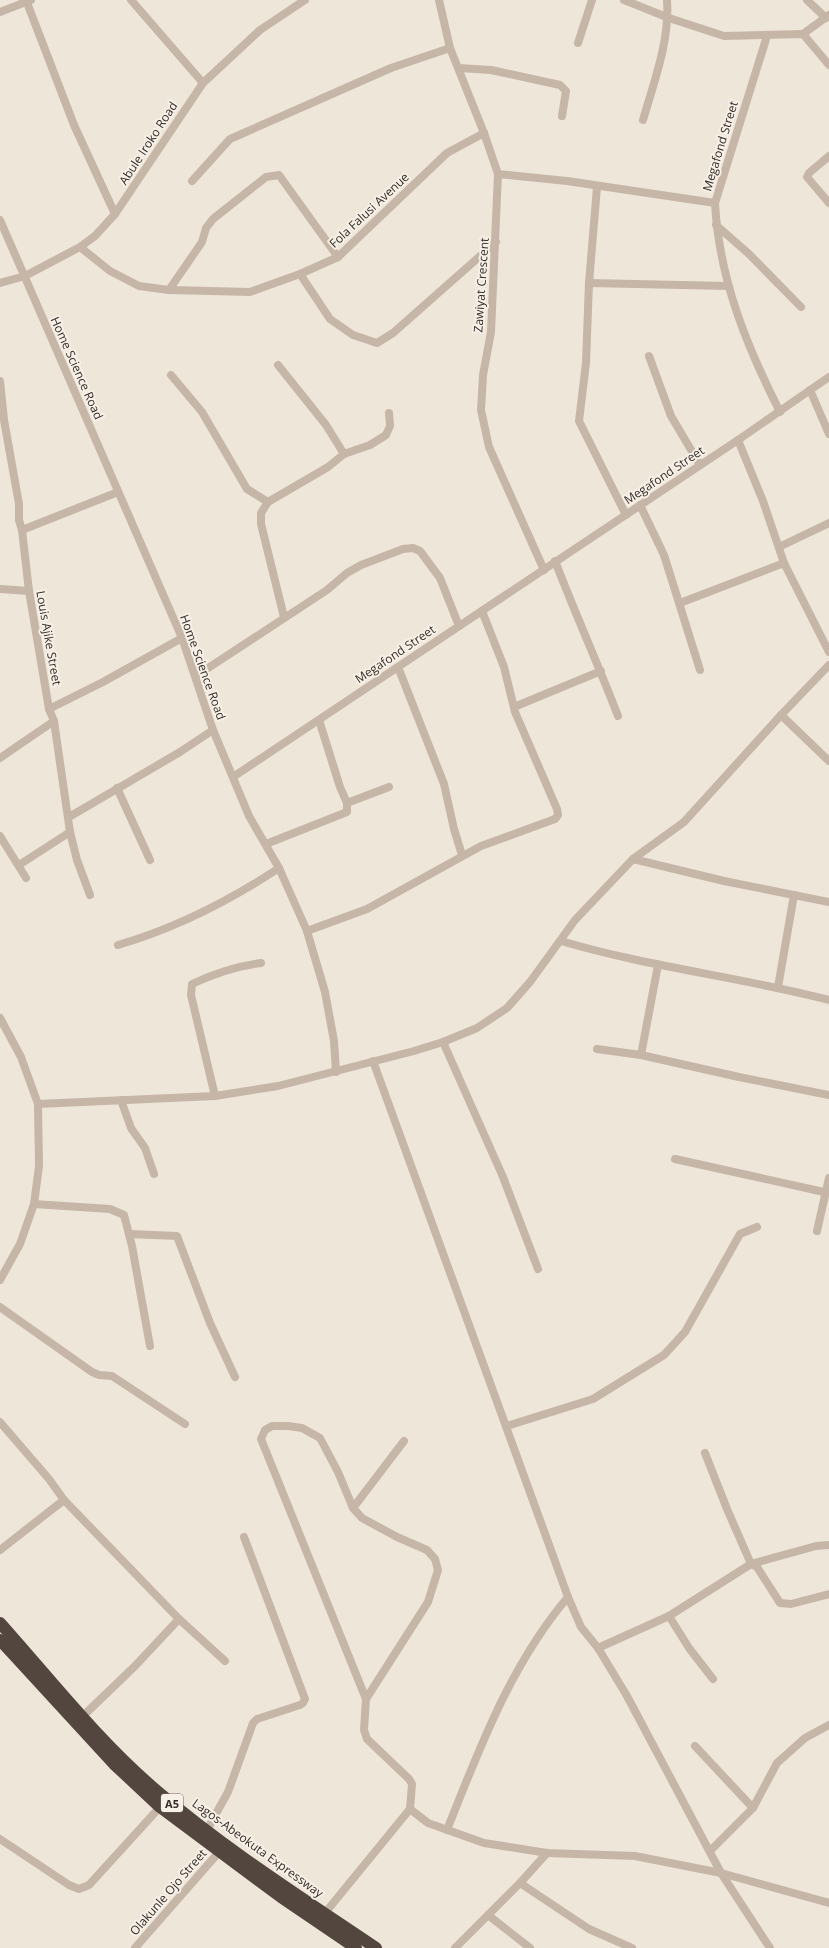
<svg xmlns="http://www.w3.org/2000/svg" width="829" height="1948" font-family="'Open Sans',sans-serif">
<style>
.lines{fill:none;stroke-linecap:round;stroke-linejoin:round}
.minor{stroke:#c6b6a7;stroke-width:8}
.highway{stroke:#53463f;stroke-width:12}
.labels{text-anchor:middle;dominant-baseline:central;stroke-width:4;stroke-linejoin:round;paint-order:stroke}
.shield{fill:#f7f0e6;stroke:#6e6660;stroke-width:1}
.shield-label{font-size:11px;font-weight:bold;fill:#332b27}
.street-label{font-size:12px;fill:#332b27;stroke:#f7f0e6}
</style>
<rect width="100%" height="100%" fill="#efe6da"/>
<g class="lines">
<g class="minor">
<polyline points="26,0 74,125 115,214"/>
<polyline points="131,0 203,83"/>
<polyline points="439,0 450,48 484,133 498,174 491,332 483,375 481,410 489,447 544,570"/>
<polyline points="624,0 669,18 724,36 803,34 829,65"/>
<polyline points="807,0 826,18"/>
<polyline points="0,12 31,0"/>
<polyline points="803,34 829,15"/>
<path d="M767 36 715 203C719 278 746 345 780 412"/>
<polyline points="578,43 592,0"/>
<polyline points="459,68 491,70 560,85 566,91 562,116"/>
<path d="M643 120C654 82 670 40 667 0"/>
<polyline points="829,156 809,173 807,177 829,203"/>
<polyline points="498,174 567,181 715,203"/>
<polyline points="192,181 230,139 391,68 450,48"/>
<polyline points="597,187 589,283 586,363 579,421 626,515"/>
<polyline points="0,220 182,638 213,730 249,816 279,868 307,931 325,992 334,1041 336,1072"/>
<polyline points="716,225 749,254 801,307"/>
<polyline points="80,247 110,271 139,286 169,290 250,292 300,274 338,257 447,153 484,133"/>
<polyline points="300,274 330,319 353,335 377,343 393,333 496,242"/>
<polyline points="0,283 25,276 80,247 95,236 115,214 203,83 260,30 305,0"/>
<polyline points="589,283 728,286"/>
<polyline points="169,290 202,242 206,228 213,219 266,177 279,175 338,257"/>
<polyline points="649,356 671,416 700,465"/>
<polyline points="278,365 326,425 344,454"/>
<polyline points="171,375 202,412 247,489 268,502"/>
<polyline points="0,381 4,420 19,504 19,520 22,530 29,591 49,709 54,721 70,832 77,860 90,895"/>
<polyline points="810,390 829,434"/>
<polyline points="738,440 763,501 784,563 829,652"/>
<polyline points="640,505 664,555 700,670"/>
<polyline points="22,530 118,492"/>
<polyline points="779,547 829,523"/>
<path d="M555 561C575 613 598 664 618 716"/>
<polyline points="0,589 29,591"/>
<polyline points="680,603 784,563"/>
<polyline points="284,617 261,524 261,513 268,502 328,467 344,454 370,445 386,435 390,426 389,413"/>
<polyline points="398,667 444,784 454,829 462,855"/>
<polyline points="196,676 327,590 347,573 361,565 403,549 413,548 420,551 440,578 459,626"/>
<polyline points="514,707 601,671"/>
<polyline points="49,709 103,682 182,638"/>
<polyline points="781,715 829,761"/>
<polyline points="0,758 54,721"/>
<polyline points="233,777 738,440 829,377"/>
<polyline points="117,788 150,860"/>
<polyline points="347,803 389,787"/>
<polyline points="69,817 180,752 213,730"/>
<polyline points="0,836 26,878"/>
<polyline points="266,844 347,812 347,803 340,787 319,720"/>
<polyline points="633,859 724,881 829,902"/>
<polyline points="19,865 70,832"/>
<polyline points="307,931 367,909 481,846 555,819 558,815 557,809 515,712 504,667 482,611"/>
<path d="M561 941C649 967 740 977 829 1000"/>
<path d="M118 945C176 928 229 901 279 868"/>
<polyline points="778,987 794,895"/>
<polyline points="0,1018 21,1057 38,1104 39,1166 34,1204 20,1244 0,1280"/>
<polyline points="443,1042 503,1177 538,1269"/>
<polyline points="597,1049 641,1055 739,1077 829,1095"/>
<polyline points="641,1055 658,965"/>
<polyline points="373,1061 568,1597 581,1627 598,1648 627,1696 721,1873 770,1948"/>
<path d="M215 1096 191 995 192 984C215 973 237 966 261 963"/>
<polyline points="121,1100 131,1128 145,1148 154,1174"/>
<polyline points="38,1104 215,1096 278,1086 414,1051 443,1042 477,1028 507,1008 530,982 575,920 633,859 684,822 781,715 829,665"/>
<polyline points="675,1159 824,1192"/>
<polyline points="34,1204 110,1209 124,1215 132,1246 150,1346"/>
<polyline points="817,1231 829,1178"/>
<polyline points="129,1234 177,1236 210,1323 235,1377"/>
<polyline points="0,1307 92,1372 99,1375 112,1376 185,1424"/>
<polyline points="0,1422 49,1479 64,1500 179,1619 225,1661"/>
<polyline points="507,1426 593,1399 664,1355 685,1332 740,1234 757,1227"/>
<polyline points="705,1453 727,1509 751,1564 757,1567 780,1603 791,1604 829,1594"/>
<polyline points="353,1508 404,1441"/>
<polyline points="0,1550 64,1500"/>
<polyline points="669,1616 689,1648 713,1679"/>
<polyline points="598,1648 669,1616 751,1564 816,1546 829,1545"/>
<polyline points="83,1716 135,1666 179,1619"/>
<polyline points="695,1746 753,1808"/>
<polyline points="410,1809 428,1823 484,1843 547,1853 635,1856 721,1873 829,1903"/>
<polyline points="207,1830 228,1792 253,1723 257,1719 300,1705 303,1703 305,1699 244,1537"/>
<path d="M447 1830C479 1749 511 1664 568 1597"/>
<polyline points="0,1839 69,1885 79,1889 89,1885 160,1807"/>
<polyline points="710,1851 753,1808 777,1763 805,1738 829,1725"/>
<polyline points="520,1883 589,1929 632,1948"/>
<polyline points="325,1913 410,1809 412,1784 409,1779 367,1739 364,1730 366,1699 261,1439 265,1430 272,1426 288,1426 302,1428 320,1438 338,1472 353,1508 362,1518 397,1537 427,1550 435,1559 438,1570 428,1602 366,1699"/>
<polyline points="488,1915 530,1948"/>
<polyline points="135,1948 219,1852"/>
<polyline points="455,1948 520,1883 547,1853"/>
</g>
<g class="highway">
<path d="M0 1623C51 1680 99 1742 157 1791 225 1849 302 1898 376 1948"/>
<polyline points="0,1640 114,1764 160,1807 281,1897 356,1948"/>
</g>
</g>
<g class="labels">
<rect class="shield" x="161" y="1794" width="22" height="18" rx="3"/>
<g class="shield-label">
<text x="172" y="1803">A5</text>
</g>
<g class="street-label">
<text transform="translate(148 143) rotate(-57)">Abule Iroko Road</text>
<text transform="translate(720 146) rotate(-73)">Megafond Street</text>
<text transform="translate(369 210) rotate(-43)">Fola Falusi Avenue</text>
<text transform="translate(481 285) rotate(-86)">Zawiyat Crescent</text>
<text transform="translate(77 368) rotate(66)">Home Science Road</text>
<text transform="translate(664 475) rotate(-34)">Megafond Street</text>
<text transform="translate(49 638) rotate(80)">Louis Ajike Street</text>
<text transform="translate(395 654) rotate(-34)">Megafond Street</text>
<text transform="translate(203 667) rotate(70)">Home Science Road</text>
<text transform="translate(258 1848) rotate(36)">Lagos-Abeokuta Expressway</text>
<text transform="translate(168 1892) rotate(-49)">Olakunle Ojo Street</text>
</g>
</g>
</svg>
